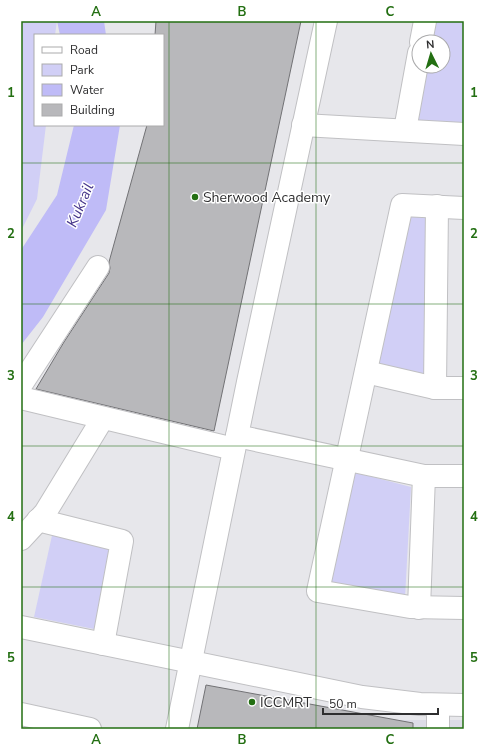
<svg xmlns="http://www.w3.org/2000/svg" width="485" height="750" font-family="'Nunito Sans',sans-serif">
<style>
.built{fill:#dcdce7}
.green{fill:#d1cff6}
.water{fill:#bfbbf7}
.building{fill:#b8b8bb;stroke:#727275}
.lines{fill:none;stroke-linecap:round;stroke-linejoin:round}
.minor-casing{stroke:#c0c0c3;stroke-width:24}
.minor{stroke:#fff;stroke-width:22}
.grid{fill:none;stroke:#236f12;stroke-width:1;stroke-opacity:0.55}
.poi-dot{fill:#236f12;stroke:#fff;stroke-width:1.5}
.labels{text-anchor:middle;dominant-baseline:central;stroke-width:3;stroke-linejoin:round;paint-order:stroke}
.poi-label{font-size:14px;fill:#2e2e2f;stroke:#fff;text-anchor:start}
.water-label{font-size:15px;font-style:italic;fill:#46368a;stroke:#fff}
.neatline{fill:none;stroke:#236f12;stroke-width:1.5}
.grid-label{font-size:13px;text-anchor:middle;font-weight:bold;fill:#236f12}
</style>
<rect width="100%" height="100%" fill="#e7e7eb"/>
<rect class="built" x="398" y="720" width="66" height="9"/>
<g class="green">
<polygon points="21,21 57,21 55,35 35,35 35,125 46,125 37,199 21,231"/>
<polygon points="434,21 464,21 464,125 416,122 426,66 443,66 443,42 431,42"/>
<polygon points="407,216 430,218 427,380 375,368"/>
<polygon points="354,472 411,487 405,598 328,584"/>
<polygon points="53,531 117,544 99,630 34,617"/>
</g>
<g class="water">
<polygon points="57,21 104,21 106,35 60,35"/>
<polygon points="74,125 120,125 106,210 43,317 21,345 21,250 57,195"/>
</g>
<g class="building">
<polygon points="156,21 301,21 214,431 36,389 64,342 109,273 110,268 109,262 147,125 163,125 163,35 155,35"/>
<polygon points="206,685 413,723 413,729 197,729"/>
</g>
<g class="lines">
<defs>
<g id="minor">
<polyline points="421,42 425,21"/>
<polyline points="303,125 464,134"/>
<polyline points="405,130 419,53"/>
<polyline points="464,208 402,205 318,591 410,607 464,608"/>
<polyline points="366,372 435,388 464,388"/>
<polyline points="21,385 98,267"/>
<polyline points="435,388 437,206"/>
<polyline points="21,398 234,449"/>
<polyline points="237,436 424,476 464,476"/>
<polyline points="38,520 122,541 103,644"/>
<polyline points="21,539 45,513 103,418"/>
<polyline points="419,608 424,476"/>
<polyline points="21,627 362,697 420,704 464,705"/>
<polyline points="21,714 90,729"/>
<polyline points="177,729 248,382 326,21"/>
<polyline points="438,729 438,705"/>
</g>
</defs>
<use href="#minor" class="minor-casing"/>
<use href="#minor" class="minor"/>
</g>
<path class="grid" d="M169 21V729M316 21V729M21 163H464M21 304H464M21 446H464M21 587H464"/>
<g class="poi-dot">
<circle cx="195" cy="197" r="4"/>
<circle cx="252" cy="702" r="4"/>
</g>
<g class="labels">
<g class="poi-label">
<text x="203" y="197">Sherwood Academy</text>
<text x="260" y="702">ICCMRT</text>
</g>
<g class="water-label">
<text transform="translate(80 205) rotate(-67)">Kukrail</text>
</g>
</g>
<rect width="485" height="750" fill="none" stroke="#ffffff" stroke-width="44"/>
<rect x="34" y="34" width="130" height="92" fill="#ffffff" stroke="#ababac"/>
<rect x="42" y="47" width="20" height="6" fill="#ffffff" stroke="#ababac"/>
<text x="70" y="54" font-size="12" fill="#2e2e2f">Road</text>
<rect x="42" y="64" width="20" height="12" fill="#d1cff6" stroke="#ababac"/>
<text x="70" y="74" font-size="12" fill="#2e2e2f">Park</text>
<rect x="42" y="84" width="20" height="12" fill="#bfbbf7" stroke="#ababac"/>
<text x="70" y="94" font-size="12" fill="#2e2e2f">Water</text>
<rect x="42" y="104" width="20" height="12" fill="#b8b8bb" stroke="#ababac"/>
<text x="70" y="114" font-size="12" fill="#2e2e2f">Building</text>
<g transform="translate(431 54) rotate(355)"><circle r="19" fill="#ffffff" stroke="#ababac"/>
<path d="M0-3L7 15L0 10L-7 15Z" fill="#236f12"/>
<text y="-6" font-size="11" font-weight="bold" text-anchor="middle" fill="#2e2e2f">N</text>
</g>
<path d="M323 708v6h115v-6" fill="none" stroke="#2e2e2f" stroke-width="2"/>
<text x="329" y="708" font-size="12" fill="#2e2e2f" stroke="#ffffff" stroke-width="3" paint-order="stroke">50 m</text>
<rect x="22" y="22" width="441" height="706" class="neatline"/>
<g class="grid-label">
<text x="96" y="16">A</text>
<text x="242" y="16">B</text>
<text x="390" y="16">C</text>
<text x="11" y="97">1</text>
<text x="474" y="97">1</text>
<text x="11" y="238">2</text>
<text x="474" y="238">2</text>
<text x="11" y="380">3</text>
<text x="474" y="380">3</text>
<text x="11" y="521">4</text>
<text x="474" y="521">4</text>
<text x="11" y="662">5</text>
<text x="474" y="662">5</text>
<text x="96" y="744">A</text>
<text x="242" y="744">B</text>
<text x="390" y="744">C</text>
</g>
</svg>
